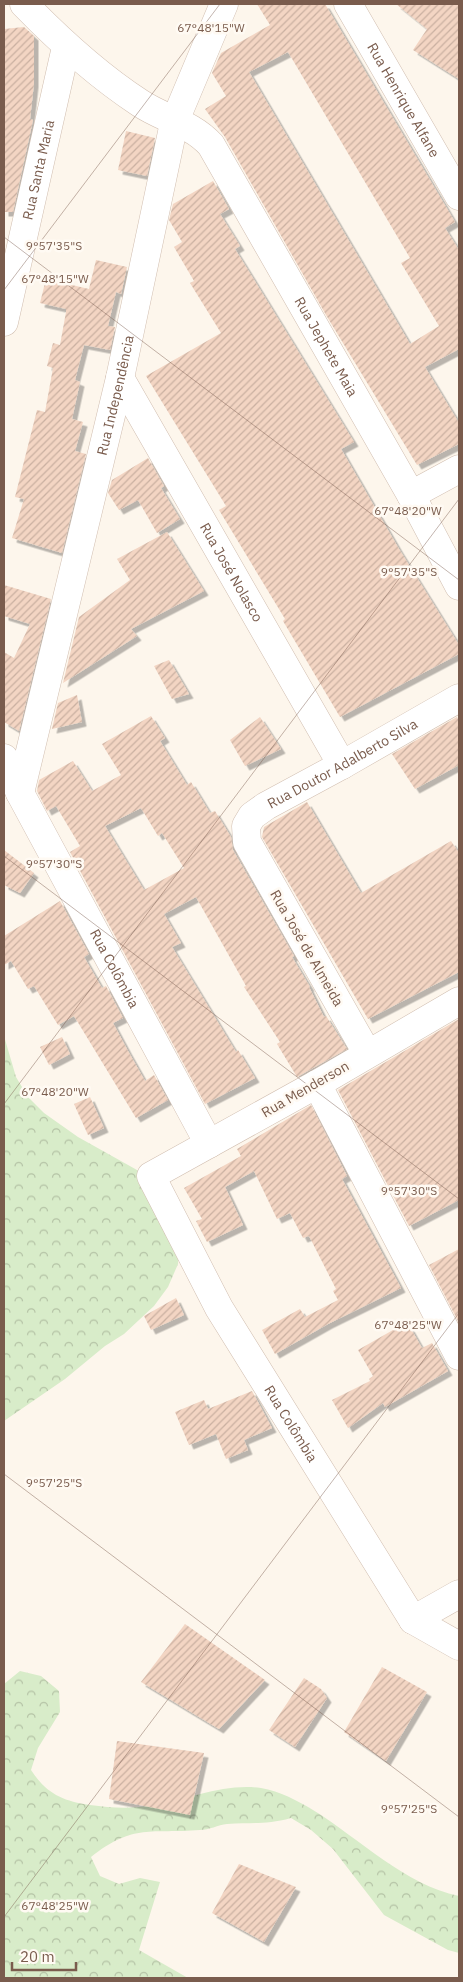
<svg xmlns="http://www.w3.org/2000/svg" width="463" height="1982" font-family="'IBM Plex Sans',sans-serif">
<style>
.forest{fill:url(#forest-crowns)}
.building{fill:url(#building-hatch);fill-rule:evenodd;filter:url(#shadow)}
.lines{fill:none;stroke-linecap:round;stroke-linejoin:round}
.minor-casing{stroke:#d1beb0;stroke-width:29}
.minor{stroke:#fff;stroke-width:28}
.ticks{fill:none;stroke:#7a5c4d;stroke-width:1;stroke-opacity:0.45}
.labels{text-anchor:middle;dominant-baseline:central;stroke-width:5;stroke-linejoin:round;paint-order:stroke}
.street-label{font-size:14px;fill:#7a5c4d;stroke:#fffaf3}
.ticks-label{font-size:12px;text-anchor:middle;fill:#7a5c4d;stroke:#fffaf3;stroke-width:5;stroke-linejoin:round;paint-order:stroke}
</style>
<defs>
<pattern id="forest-crowns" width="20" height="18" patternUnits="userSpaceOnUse" patternTransform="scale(1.25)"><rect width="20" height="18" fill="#d8ecc9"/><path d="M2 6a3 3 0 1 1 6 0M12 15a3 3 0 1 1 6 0" fill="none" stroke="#b4c2a5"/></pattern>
<pattern id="building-hatch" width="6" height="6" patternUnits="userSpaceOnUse" patternTransform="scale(1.25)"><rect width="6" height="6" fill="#f3d5c3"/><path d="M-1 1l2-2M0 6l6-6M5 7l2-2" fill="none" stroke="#cab0a1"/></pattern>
<filter id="shadow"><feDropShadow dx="4.5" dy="4.5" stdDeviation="0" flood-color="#0004"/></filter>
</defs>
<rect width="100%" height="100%" fill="#fdf6ec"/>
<g class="forest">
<polygon points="4,1036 16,1077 28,1097 44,1113 78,1137 137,1170 153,1182 179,1244 178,1264 168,1287 154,1306 124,1334 105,1346 65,1379 4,1421"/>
<path d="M20 1671 41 1676 59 1691 60 1712 38 1748 31 1770C46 1793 62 1801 90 1805 112 1808 132 1809 154 1805 190 1799 224 1783 261 1788 280 1791 298 1801 313 1810 360 1839 405 1885 459 1896V1953L448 1950 384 1915 333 1849 311 1830 291 1818C266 1825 252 1822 227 1824 218 1825 209 1830 200 1830 151 1834 134 1823 91 1857L100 1876 119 1884 140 1878 160 1882 139 1950 188 1978H4V1684Z"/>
</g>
<g class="building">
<path d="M257 4H325L455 222 445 228 459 250V349L425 367 459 423V444L417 465 326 315 225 137 205 109 226 96 212 73 221 53 270 25ZM288 52 410 258 401 263 439 326 410 344 249 72Z"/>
<polygon points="396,4 459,4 459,79 413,50 427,29"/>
<polygon points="24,27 34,36 34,83 30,119 33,120 13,212 4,212 4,29"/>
<polygon points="126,131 155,138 147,176 118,170"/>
<polygon points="213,181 229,209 220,214 240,246 235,249 354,442 341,449 399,549 459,645 459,654 340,717 283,621 285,619 219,510 226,506 146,376 221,333 190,283 194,281 174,247 182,242 169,220 173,204"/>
<polygon points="96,260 127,267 121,294 116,292 108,326 115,327 110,350 84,345 75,380 80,382 72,419 83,422 75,451 86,454 62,553 12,538 24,499 15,497 37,410 45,412 53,368 47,366 53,343 60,345 66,312 66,309 40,303 46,279 89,289"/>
<polygon points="148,458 164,486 161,488 180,519 157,533 138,500 119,510 108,493 112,480"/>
<polygon points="167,532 204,591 131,629 137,636 63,683 79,617 130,580 117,559"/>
<polygon points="4,585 51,599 19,731 4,722 4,652 14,658 30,624 4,616"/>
<polygon points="169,660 189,694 172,699 154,666"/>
<polygon points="77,695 82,722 52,729 58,703"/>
<path d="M151 716 165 738 160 741 187 785 191 782 210 813 215 811 231 837 233 850 294 956 292 957 310 987H309L324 1017 326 1016 347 1049 297 1077 277 1044 280 1042 244 987 246 986 196 897 164 914 181 943 172 947 236 1052 238 1050 255 1078 205 1104 70 852 80 846 56 806 47 811 37 791 39 780 73 761 92 791 121 775 102 744ZM141 808 158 836 162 833 184 868 144 890 105 826Z"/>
<polygon points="260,717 281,749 245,766 230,740"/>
<polygon points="457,717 459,721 459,765 415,789 392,754"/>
<polygon points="307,802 361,893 451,841 459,853 459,972 368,1019 262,837 264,827"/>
<polygon points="4,850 34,873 20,893 4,885"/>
<polygon points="60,901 89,954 84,957 102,988 106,986 123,1018 113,1023 128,1051 145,1081 154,1075 168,1100 136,1118 74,1016 58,1025 34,986 28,989 11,961 4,965 4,936"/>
<polygon points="459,1019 459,1200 409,1226 338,1090"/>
<polygon points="62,1037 70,1054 49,1065 40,1047"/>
<polygon points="90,1097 104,1128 88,1135 74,1104"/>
<polygon points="311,1105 347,1176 342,1179 401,1288 328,1324 275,1354 262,1330 300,1309 305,1317 338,1300 333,1291 336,1289 309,1236 303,1238 290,1213 277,1219 254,1171 225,1187 243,1225 207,1242 196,1221 202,1219 184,1188 241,1156 237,1149"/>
<polygon points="459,1249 459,1323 429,1265"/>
<polygon points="176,1298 184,1315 151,1330 144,1316"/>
<polygon points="407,1322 422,1348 432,1343 448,1371 385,1407 383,1403 348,1428 332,1400 370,1381 369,1379 373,1376 358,1350"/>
<polygon points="252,1391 272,1428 244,1440 248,1450 226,1459 216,1434 189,1445 175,1412 204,1400 208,1409"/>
<polygon points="185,1624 265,1680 219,1729 141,1682"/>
<polygon points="382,1667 427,1692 386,1761 344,1732"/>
<polygon points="304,1678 321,1689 327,1698 295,1747 269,1730"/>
<polygon points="117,1741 204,1753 190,1815 109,1799"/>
<polygon points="239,1864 296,1887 264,1942 212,1913"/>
</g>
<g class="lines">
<defs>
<g id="minor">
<path id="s1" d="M24 4C59 40 97 75 140 103 164 119 191 123 211 145L411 495 459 586"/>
<path id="s2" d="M348 4 459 196"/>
<path id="s3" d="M4 322 66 47"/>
<path id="s4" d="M120 378 342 765"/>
<polyline points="411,495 459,469"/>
<path id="s5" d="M4 758 20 793 209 1144"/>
<path id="s6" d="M20 793 120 378 174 123 224 4"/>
<path id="s7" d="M459 1001 317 1084 151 1176 219 1308 413 1620 459 1646"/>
<path id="s8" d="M367 1053 247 842 246 826 252 816 266 806 342 765 459 698"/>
<polyline points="317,1084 459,1356"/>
<polyline points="413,1620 459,1594"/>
</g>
</defs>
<use href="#minor" class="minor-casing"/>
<use href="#minor" class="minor"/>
</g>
<path class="ticks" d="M4 237 459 580M4 290 220 4M4 856 459 1199M4 1104 459 499M4 1474 459 1817M4 1917 459 1313"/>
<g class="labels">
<g class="street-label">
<text stroke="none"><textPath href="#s2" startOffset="111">Rua Henrique Alfane</textPath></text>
<text stroke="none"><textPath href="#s3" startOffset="156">Rua Santa Maria</textPath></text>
<text stroke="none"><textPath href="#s1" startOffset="468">Rua Jephete Maia</textPath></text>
<text stroke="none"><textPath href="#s6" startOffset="409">Rua Independência</textPath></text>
<text stroke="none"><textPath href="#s4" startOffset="224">Rua José Nolasco</textPath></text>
<text stroke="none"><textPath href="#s8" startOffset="375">Rua Doutor Adalberto Silva</textPath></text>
<text transform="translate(307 948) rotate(60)">Rua José de Almeida</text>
<text stroke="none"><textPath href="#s5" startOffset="238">Rua Colômbia</textPath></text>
<text transform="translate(305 1089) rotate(-30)">Rua Menderson</text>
<text stroke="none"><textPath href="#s7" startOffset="639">Rua Colômbia</textPath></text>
</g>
</g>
<g class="ticks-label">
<text x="211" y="32">67°48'15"W</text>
<text x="54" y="250">9°57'35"S</text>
<text x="55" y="283">67°48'15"W</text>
<text x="408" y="515">67°48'20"W</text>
<text x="409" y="576">9°57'35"S</text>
<text x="54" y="868">9°57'30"S</text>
<text x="55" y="1096">67°48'20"W</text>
<text x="409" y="1195">9°57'30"S</text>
<text x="408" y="1329">67°48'25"W</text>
<text x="54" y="1487">9°57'25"S</text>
<text x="409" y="1813">9°57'25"S</text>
<text x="55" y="1910">67°48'25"W</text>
</g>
<rect width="463" height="1982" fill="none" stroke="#7a5c4d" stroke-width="10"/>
<path d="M12 1962v8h64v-8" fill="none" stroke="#7a5c4d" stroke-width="2.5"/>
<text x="20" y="1962" font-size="15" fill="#7a5c4d" stroke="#fffaf3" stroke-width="4" paint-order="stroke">20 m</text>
</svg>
